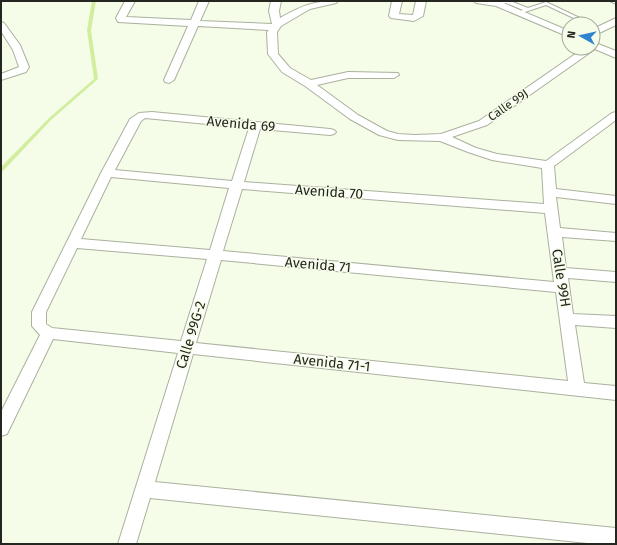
<svg xmlns="http://www.w3.org/2000/svg" width="617" height="545" font-family="'Fira Sans',sans-serif">
<style>
.lines{fill:none;stroke-linecap:round;stroke-linejoin:round}
.stream{fill:#d2ed9d;fill-rule:evenodd}
.service-casing{stroke:#aab19e;stroke-width:2}
.minor-casing{stroke:#aab19e;stroke-width:2}
.service{fill:#fff;fill-rule:evenodd}
.minor{fill:#fff;fill-rule:evenodd}
.labels{text-anchor:middle;dominant-baseline:central;stroke-width:3;stroke-linejoin:round;paint-order:stroke}
.far-street-label{font-size:12px;fill:#24261f;stroke:#f5fde9}
.street-label{font-size:14px;fill:#24261f;stroke:#f5fde9}
</style>
<rect width="100%" height="100%" fill="#f5fde9"/>
<g class="lines">
<polygon class="stream" points="92,1 96,1 91,30 98,79 51,120 3,171 1,171 1,167 49,118 94,79 87,30"/>
<defs>
<g id="service">
<polygon points="502,1 510,1 528,8 546,2 584,20 580,21 546,5 519,14 517,13 523,10 506,3 498,5 496,4"/>
<polygon points="610,1 616,1 616,4"/>
</g>
<g id="minor">
<path d="M125 1H135L126 17 191 20 199 1H209L200 21 272 24 269 11 271 1H281L279 11 280 18C302 6 312 1 338 1L336 3 310 9 281 26 277 32 278 54 290 68 311 80 348 72 398 73 399 75 394 78H348L317 85 358 115 387 131 398 134 415 135 441 134 479 121 584 48H593V42L616 51V58L595 49 487 125 452 137 476 148 497 154 546 161 612 113 616 112V120L554 166 556 189 616 196V204L556 197 560 228 616 233V241L562 237 566 268 616 272V282L568 278 573 314 616 316V328L575 325 584 383 616 386V400L193 354 155 482 616 528V544H597L150 498 136 544H118L178 353 53 339 7 434 1 436V412L40 335 32 326V312L101 173 130 119 139 113 152 112 330 129 334 130 336 132 334 134 330 135 260 129 244 182 544 204 542 168 492 160 468 152 440 141 398 140 379 135 350 119 305 86 282 72 268 54 267 32 269 30 198 26 174 80 169 83 165 82 164 80 188 26 118 22 116 18ZM145 118 249 128 232 181 115 170 141 121ZM111 177 229 188 210 250 81 239ZM242 189 545 213 554 282 223 251ZM77 248 207 259 181 341 52 328 46 324V312ZM221 260 556 292 568 381 196 343Z"/>
<polygon points="392,1 402,1 399,14 413,15 416,1 426,1 423,16 414,21 391,18 389,16"/>
<polygon points="474,1 501,2 569,31 569,37 496,6 476,3"/>
<polygon points="616,18 616,25 593,36 593,29"/>
<polygon points="1,22 4,23 20,45 29,67 26,72 1,80 1,74 19,67 13,50 1,31"/>
</g>
</defs>
<use href="#service" class="service-casing"/>
<use href="#minor" class="minor-casing"/>
<use href="#service" class="service"/>
<use href="#minor" class="minor"/>
</g>
<g class="labels">
<g class="far-street-label">
<text transform="translate(508 105) rotate(-35)">Calle 99J</text>
</g>
<g class="street-label">
<text transform="translate(241 124) rotate(5)">Avenida 69</text>
<text transform="translate(329 192) rotate(4)">Avenida 70</text>
<text transform="translate(318 265) rotate(5)">Avenida 71</text>
<text transform="translate(561 278) rotate(81)">Calle 99H</text>
<text transform="translate(191 335) rotate(-73)">Calle 99G-2</text>
<text transform="translate(332 363) rotate(6)">Avenida 71-1</text>
</g>
</g>
<rect width="617" height="545" fill="none" stroke="#24261f" stroke-width="4"/>
<g transform="translate(581 36) rotate(278)"><circle r="19" fill="#f5fde9" stroke="#a1a798"/>
<path d="M0-3L7 15L0 10L-7 15Z" fill="#2f83d1"/>
<text y="-6" font-size="11" font-weight="bold" text-anchor="middle" fill="#24261f">N</text>
</g>
</svg>
